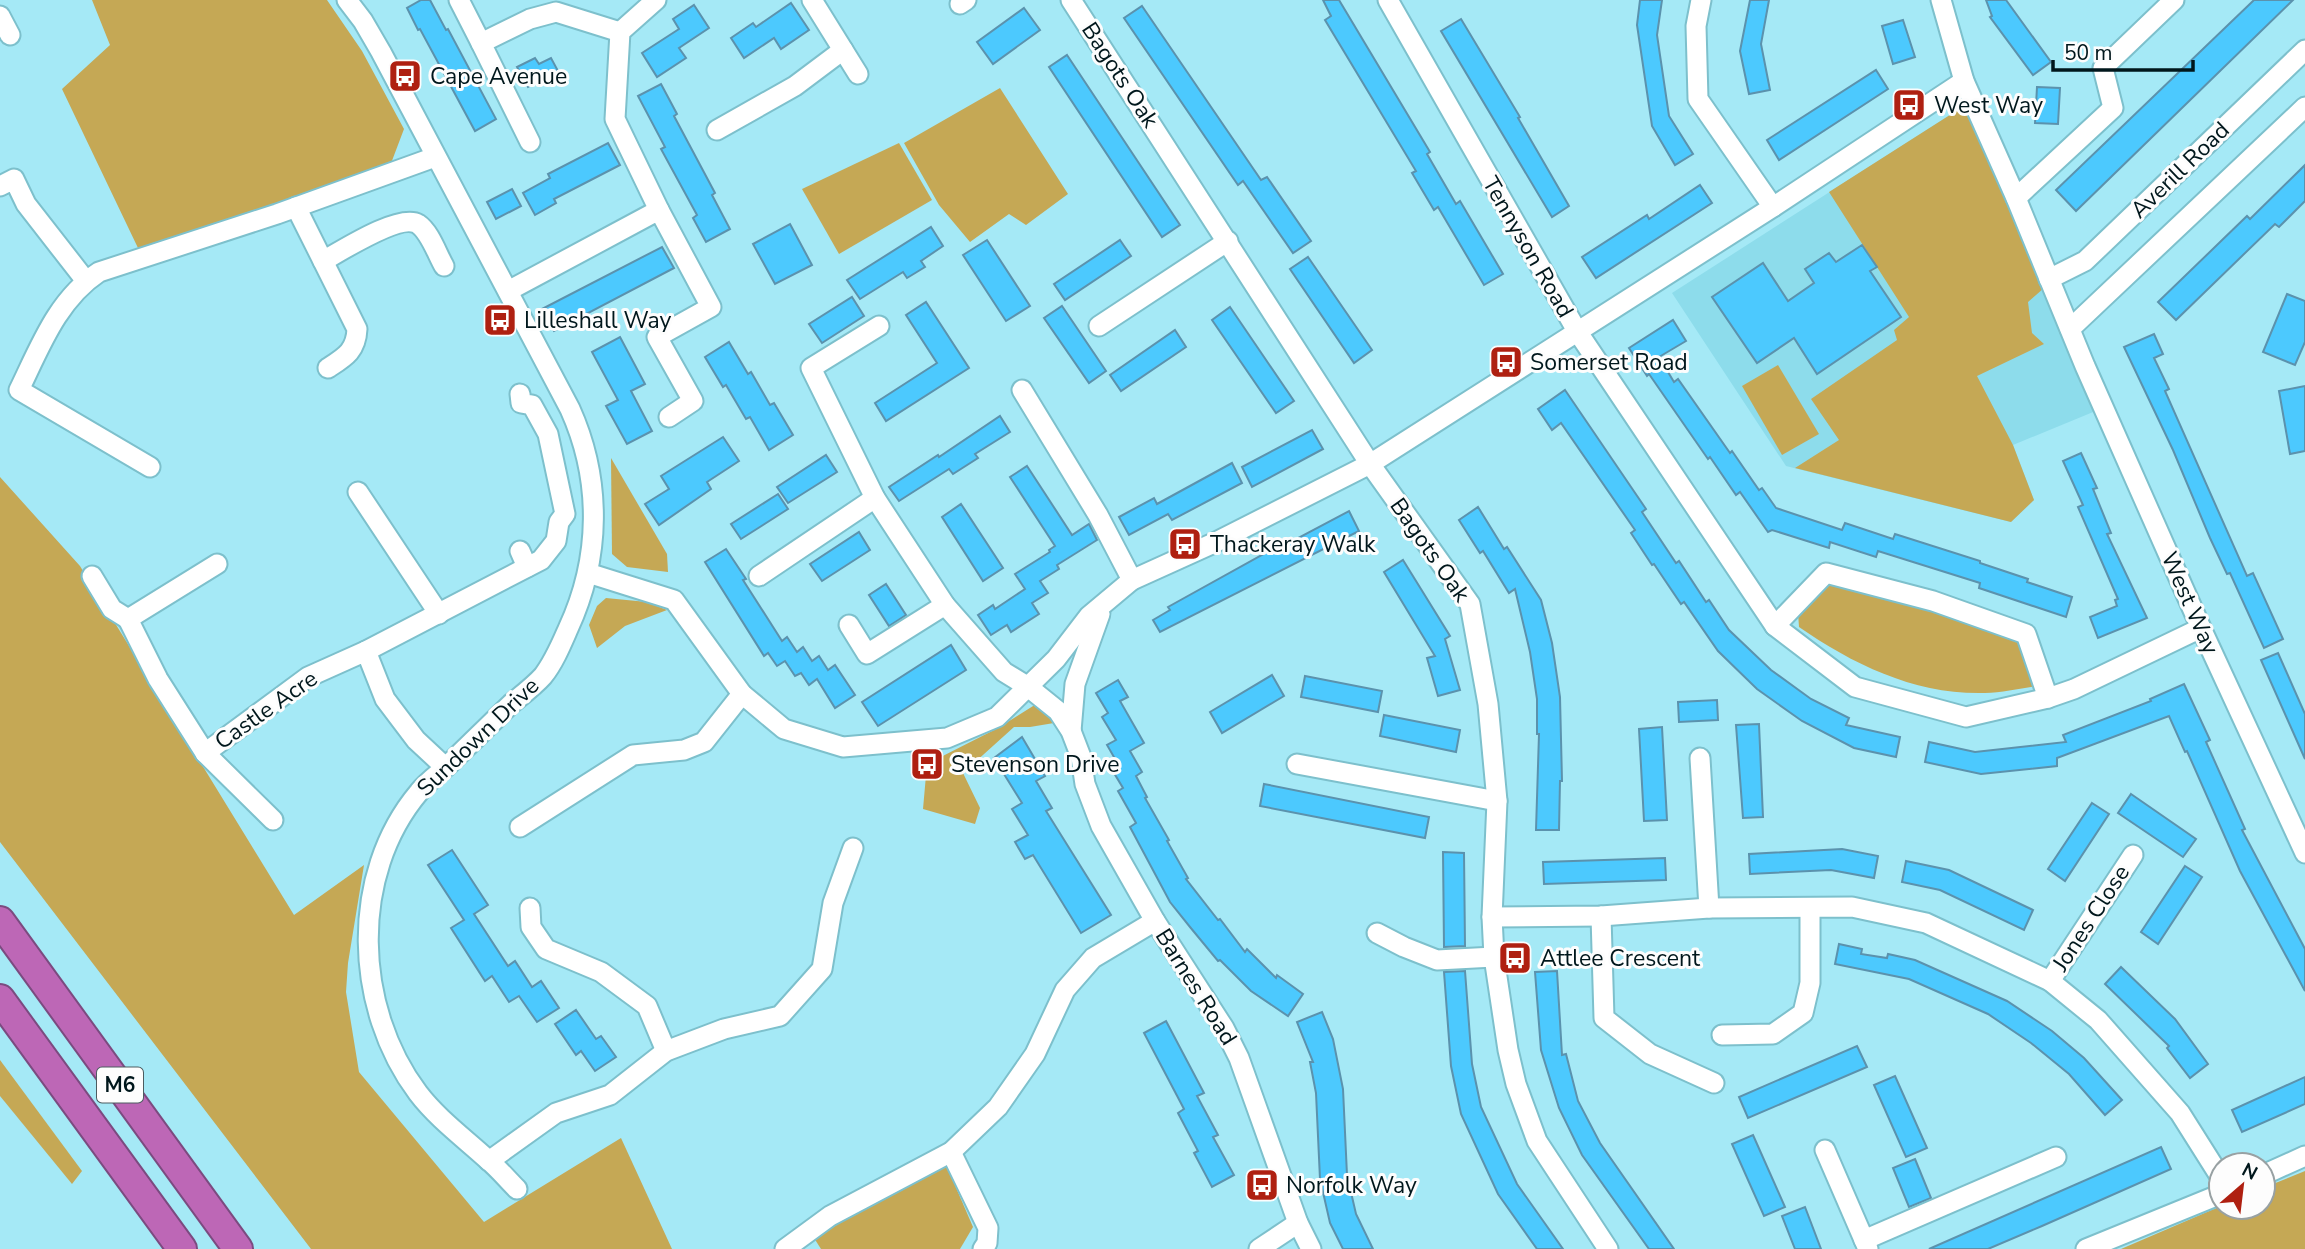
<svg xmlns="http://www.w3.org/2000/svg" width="2305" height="1249" font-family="'Nunito Sans',sans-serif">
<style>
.built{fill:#8ddceb}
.green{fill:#c5a855}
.building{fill:#4cc9fe;stroke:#5b92ad;stroke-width:2}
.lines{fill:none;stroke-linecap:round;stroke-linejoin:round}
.minor-casing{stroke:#7dc0cc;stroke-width:23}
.highway-casing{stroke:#7b4b80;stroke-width:32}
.minor{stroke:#fff;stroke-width:19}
.highway{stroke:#bd67b6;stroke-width:28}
.labels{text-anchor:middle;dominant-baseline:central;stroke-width:6;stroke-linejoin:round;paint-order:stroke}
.shield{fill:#fdfdfd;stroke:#4c5c60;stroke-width:2}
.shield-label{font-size:21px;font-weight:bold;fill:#00171c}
.street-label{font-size:23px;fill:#00171c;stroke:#fdfdfd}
.poi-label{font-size:23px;fill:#00171c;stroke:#fdfdfd;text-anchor:start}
</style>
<rect width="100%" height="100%" fill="#a5e9f6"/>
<polygon class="built" points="1964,106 2098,410 2013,445 2034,500 2011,522 1786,466 1672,293"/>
<g class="green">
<polygon points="92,0 327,0 362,51 404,129 390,166 138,248 62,89 110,45"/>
<polygon points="1000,88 1068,194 1026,225 1009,214 970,242 939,205 904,143"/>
<polygon points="1964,106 2044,288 2028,302 2032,333 2044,344 1977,376 2013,445 2034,500 2011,522 1795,468 1839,440 1811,399 1897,340 1894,330 1909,317 1829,192"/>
<polygon points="899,143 932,200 839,254 802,189"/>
<polygon points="1778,365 1819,434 1782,455 1742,386"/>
<polygon points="611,458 667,554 668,572 627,567 612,554"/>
<polygon points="0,477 80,566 294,915 364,865 348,963 346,992 359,1072 484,1222 621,1138 672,1249 311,1249 0,842"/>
<path d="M1827 584 1931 606 2022 639 2038 686C2021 688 2002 693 1985 693 1916 695 1854 665 1799 627L1798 613Z"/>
<polygon points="606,598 647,602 667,610 625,626 597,648 589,625 597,606"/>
<polygon points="1041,701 1060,722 1030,727 1014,727 963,773 980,808 975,824 923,809 927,764 998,728"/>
<polygon points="0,1060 82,1171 72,1184 0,1096"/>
<polygon points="945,1162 973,1227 960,1249 821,1249 814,1238"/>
<polygon points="2305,1171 2305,1249 2121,1249 2221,1206 2263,1207 2263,1188"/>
</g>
<g class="building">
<polygon points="421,0 430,0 446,30 448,29 496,119 475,131 420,29 418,30 407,8"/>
<polygon points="1323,0 1339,0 1430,152 1427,154 1456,204 1460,201 1503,274 1484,285 1438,207 1434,210 1412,173 1416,171 1325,20 1331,16"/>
<polygon points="1640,0 1662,0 1657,35 1669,116 1693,154 1675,165 1652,126 1637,25"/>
<polygon points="1750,0 1769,0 1761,44 1770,90 1749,94 1740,51"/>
<polygon points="1986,0 2006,0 2051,62 2033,75 1990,17 1992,16"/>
<polygon points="2254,0 2293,0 2076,211 2056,190"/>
<polygon points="791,3 809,30 781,49 774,38 744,58 731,38 753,23 756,27"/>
<polygon points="694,5 709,28 679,48 686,58 657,77 642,53 679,29 673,19"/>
<polygon points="1142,6 1261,180 1267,177 1311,241 1293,253 1243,181 1238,185 1124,18"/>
<polygon points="1024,8 1040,30 993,64 977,42"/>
<polygon points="1461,19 1520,117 1518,118 1569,206 1552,217 1441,31"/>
<polygon points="1903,20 1915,57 1893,64 1882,26"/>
<polygon points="1067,55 1180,225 1162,237 1049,67"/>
<polygon points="535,58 539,64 551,58 558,71 528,87 517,67"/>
<polygon points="1876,70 1888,89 1779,160 1767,140"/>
<polygon points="661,84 677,114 674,116 715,193 712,195 730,229 706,242 693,218 697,215 661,149 665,147 638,96"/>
<polygon points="2037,87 2060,88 2058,124 2035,123"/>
<polygon points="608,143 620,165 554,199 556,203 535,215 523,193 550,178 548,174"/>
<polygon points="2305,165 2305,201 2279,227 2275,224 2176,320 2158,302 2247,216 2250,219"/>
<polygon points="1700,185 1712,203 1596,278 1582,257 1647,215 1649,219"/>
<polygon points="512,189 521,206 496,219 487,202"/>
<polygon points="790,224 812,265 775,284 753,244"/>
<polygon points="931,227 943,246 921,261 925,267 907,278 903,272 860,299 847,280"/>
<polygon points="987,240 1030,306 1006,321 963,255"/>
<polygon points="1120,240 1131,256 1065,300 1054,284"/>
<polygon points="1862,245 1877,267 1870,271 1901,317 1817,374 1794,338 1757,363 1712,297 1763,263 1788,301 1814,283 1805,269 1829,253 1836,262"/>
<polygon points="662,247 674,268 554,331 542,309"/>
<polygon points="1308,257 1372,350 1354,363 1290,269"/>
<polygon points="2287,294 2305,301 2305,342 2295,365 2263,352"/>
<polygon points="852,297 864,316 822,343 809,324"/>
<polygon points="926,302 969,368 886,421 875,403 937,363 906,315"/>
<polygon points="1062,306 1106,371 1089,383 1044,318"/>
<polygon points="1230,307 1294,401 1276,413 1212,320"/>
<polygon points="1673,320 1686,341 1659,357 1674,382 1678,379 1730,453 1732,451 1759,490 1762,488 1776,508 1842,530 1845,523 1893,539 1895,534 1980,561 1980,563 2028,579 2027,582 2072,597 2066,617 1979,588 1980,583 1878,551 1876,557 1830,542 1829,548 1772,530 1768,532 1740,492 1736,495 1710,457 1708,459 1649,374 1647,376 1629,348"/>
<polygon points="1175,330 1186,347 1121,391 1110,375"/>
<polygon points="2154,334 2163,354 2154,358 2169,389 2165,391 2247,576 2253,573 2283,639 2264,648 2230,573 2227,574 2210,538 2173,450 2124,347"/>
<polygon points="620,337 645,384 631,391 652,431 627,444 606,406 618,400 592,352"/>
<polygon points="729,342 748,374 751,372 770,405 774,403 793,435 769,450 750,417 746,419 726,385 723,387 705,357"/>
<polygon points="2305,386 2305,451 2290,454 2279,391"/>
<polygon points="1565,390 1646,509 1642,512 1676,563 1679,561 1706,602 1709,600 1729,630 1771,670 1811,699 1849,718 1846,725 1900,737 1896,757 1854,748 1802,721 1757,689 1718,651 1684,602 1681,604 1654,564 1652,565 1631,533 1635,530 1561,423 1552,430 1538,409"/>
<polygon points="1000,416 1010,432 975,454 978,458 953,474 949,469 899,501 889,487 938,455 939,457"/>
<polygon points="1312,430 1323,449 1252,487 1242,467"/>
<polygon points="723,437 739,461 707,482 711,489 659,525 645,504 669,489 661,476"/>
<polygon points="2081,453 2097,488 2093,489 2111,533 2107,534 2147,618 2098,638 2090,617 2117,606 2115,600 2118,599 2078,507 2083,505 2063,461"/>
<polygon points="826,455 837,472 788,503 777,487"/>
<polygon points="1232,463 1242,483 1172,520 1168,514 1129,535 1119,517 1154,498 1157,504"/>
<polygon points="1027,466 1072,535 1089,524 1097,540 1057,565 1059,569 1040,581 1048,593 1032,603 1039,614 1011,632 1007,625 991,635 978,615 993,605 995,609 1025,589 1015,574 1050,552 1049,550 1055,546 1010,477"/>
<polygon points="778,494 788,509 741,539 731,524"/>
<polygon points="961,504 1003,568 983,581 942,517"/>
<polygon points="1478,507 1504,549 1507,547 1541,600 1552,643 1560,697 1562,781 1560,781 1559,830 1536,830 1539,734 1537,734 1537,699 1530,652 1515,589 1509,593 1483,551 1480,553 1459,520"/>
<polygon points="1349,511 1359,531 1160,632 1153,620 1170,610 1168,607 1271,550 1272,552"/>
<polygon points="859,532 870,550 822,581 810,564"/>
<polygon points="726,549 746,579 743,580 782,641 787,637 797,652 803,647 812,661 819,656 828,670 835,665 855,695 835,708 817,679 809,685 801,673 795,676 785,661 777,666 768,653 764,656 705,562"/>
<polygon points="1403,560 1450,636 1445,639 1460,690 1438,696 1427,658 1435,656 1384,572"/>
<polygon points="886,584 906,615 889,626 869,595"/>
<polygon points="951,645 966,670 878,726 862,702"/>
<polygon points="2278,653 2305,714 2305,759 2261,660"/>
<polygon points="1272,675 1284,696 1222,733 1210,712"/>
<polygon points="1305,676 1382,691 1378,712 1301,697"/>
<polygon points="1118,680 1128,697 1120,701 1144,743 1130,751 1142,772 1136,776 1147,797 1145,798 1169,840 1167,841 1188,878 1186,879 1218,920 1220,919 1245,952 1247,949 1276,978 1277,975 1303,994 1288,1016 1251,991 1220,960 1218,961 1190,927 1170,902 1130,827 1136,823 1118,791 1123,788 1111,768 1118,764 1107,745 1116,740 1102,717 1108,713 1096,693"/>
<polygon points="2184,684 2210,740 2206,742 2245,829 2242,830 2305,949 2305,991 2240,871 2187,751 2185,752 2169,716 2057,758 2057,766 1981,774 1925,762 1929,742 1975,752 2066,742 2063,735 2151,701 2150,699"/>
<polygon points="1717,700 1718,720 1679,722 1678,702"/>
<polygon points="1384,715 1460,730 1456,752 1380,736"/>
<polygon points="1759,724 1763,817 1743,818 1736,725"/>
<polygon points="1662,727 1667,820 1644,821 1639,729"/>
<polygon points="1022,737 1045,776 1036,781 1052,808 1046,811 1111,915 1081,933 1033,855 1025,859 1015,842 1028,835 1012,809 1022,803 994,758"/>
<polygon points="1264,784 1429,817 1425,838 1260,806"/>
<polygon points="2131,794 2196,839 2183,857 2118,813"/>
<polygon points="2092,803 2109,814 2065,881 2048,869"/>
<polygon points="1842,849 1878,856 1874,878 1831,870 1750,874 1749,854"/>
<polygon points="452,850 488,905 474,914 508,966 515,961 532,987 541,981 559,1008 537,1022 519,996 509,1002 492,976 485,981 451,928 464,920 428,865"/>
<polygon points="1443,852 1464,853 1465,946 1444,947"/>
<polygon points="1665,858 1666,880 1544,884 1543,862"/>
<polygon points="1906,861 1949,870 2033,910 2024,930 1940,890 1902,882"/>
<polygon points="2185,866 2202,877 2158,944 2141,932"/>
<polygon points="1839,944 1862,949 1861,954 1887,958 1888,954 1915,960 2007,1001 2052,1031 2084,1058 2122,1100 2105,1115 2069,1074 2031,1043 1988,1014 1909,979 1835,964"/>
<polygon points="2121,967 2175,1019 2208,1064 2190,1078 2167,1048 2169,1046 2105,984"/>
<polygon points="1465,971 1472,1064 1481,1107 1517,1184 1563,1249 1537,1249 1498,1194 1461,1114 1451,1066 1444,972"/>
<polygon points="1557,971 1562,1055 1566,1054 1578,1101 1600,1143 1674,1249 1649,1249 1582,1155 1559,1108 1541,1050 1535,972"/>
<polygon points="576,1010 596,1039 601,1036 616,1057 595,1071 581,1051 576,1055 555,1024"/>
<polygon points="1322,1012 1333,1039 1343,1089 1347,1175 1356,1214 1373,1249 1343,1249 1330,1223 1320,1179 1316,1093 1310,1062 1313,1062 1297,1022"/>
<polygon points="1166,1021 1204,1093 1197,1096 1218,1135 1213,1137 1234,1175 1212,1187 1194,1153 1198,1151 1178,1113 1184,1109 1144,1033"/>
<polygon points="1857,1046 1867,1067 1748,1118 1739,1097"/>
<polygon points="1895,1076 1927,1148 1906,1157 1874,1085"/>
<polygon points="2305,1077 2305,1104 2242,1132 2232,1110"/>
<polygon points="1753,1135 1785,1207 1764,1216 1732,1144"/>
<polygon points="2161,1147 2171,1169 2042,1226 1988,1249 1929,1249"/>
<polygon points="1915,1159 1931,1198 1909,1207 1893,1168"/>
<polygon points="1805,1207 1821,1249 1795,1249 1782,1216"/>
</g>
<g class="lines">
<defs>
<g id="minor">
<path d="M347 0 363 21 381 52 570 409C602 480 601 558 568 629 561 645 554 662 543 676 534 686 522 695 511 704 489 725 468 746 446 767 437 775 427 782 419 792 349 875 354 1008 418 1093 437 1118 464 1138 487 1159 498 1168 507 1179 517 1189"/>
<polyline points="459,0 481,43"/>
<polyline points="656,0 620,32 615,119 659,210"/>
<polyline points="812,0 858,74"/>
<polyline points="1071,0 1370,464 1470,604 1488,704 1497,801 1492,917 1494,957 1508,1050 1516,1084 1537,1141 1608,1249"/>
<polyline points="1388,0 1577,331 1775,626 1855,687 1966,717 2048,698 2074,689 2201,628"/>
<polyline points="1701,0 1696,26 1698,99 1773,207"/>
<polyline points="1941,0 1964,81 2016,198 2085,366 2201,628 2305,853"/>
<polyline points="960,4 966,0"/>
<polyline points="0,16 10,35"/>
<polyline points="717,130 795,86 843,50"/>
<polyline points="530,142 481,43 530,19 556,12 620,32"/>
<polyline points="0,186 14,179 26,204 86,281"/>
<polyline points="2016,198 2113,108 2103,68 2174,0"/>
<path d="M296 207 357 329C356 351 345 357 328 368"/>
<path d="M323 261C341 251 400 213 418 224 430 232 437 254 444 266"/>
<polyline points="2049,279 2085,261 2305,50"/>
<polyline points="508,291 659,210 711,307 657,337 693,401 669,417"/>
<polyline points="879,326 811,368 875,498 945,605 1004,672 1027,686 1058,711 1071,731 1081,757 1085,784 1101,826 1155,921 1224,1028 1239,1058 1298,1223 1311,1249"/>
<polyline points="1099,326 1228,241"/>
<polyline points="2070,329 2305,107"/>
<polyline points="1022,390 1098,515 1132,580"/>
<path d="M150 467 19 390C40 347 57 300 99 272L277 214 435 157"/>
<polyline points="358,492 439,614"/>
<polyline points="520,551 527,567"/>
<polyline points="217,564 128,619 158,679 205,753 273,820"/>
<polyline points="588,573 674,600 742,694 784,729 843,747 947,738 997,717 1056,659 1089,616 1132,580 1216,542 1370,464 1773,207 1964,81"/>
<polyline points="92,576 112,609 128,619"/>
<polyline points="759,576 875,498"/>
<polyline points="849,625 867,654 945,605"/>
<polyline points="1775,626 1826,573 1933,601 2026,634 2048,698"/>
<polyline points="366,651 541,560 556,541 559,522 565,514 548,434 532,405 521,403 520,394"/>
<polyline points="1071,731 1075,684 1100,614"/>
<polyline points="205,753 308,677 366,651 385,699 416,740 445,767"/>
<polyline points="1700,758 1709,908"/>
<polyline points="1297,764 1497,801"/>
<polyline points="520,827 633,755 684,750 704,742 742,694"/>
<polyline points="530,908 531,927 546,949 601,972 647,1006 666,1051"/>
<polyline points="1601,916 1604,1018 1650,1054 1714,1083"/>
<polyline points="1492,917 1601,916 1709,908 1852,907 1926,923 2050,981 2098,1020 2180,1113 2221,1178"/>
<polyline points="1377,933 1404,947 1437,960 1494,957"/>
<polyline points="2050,981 2133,855"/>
<polyline points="1722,1035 1773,1034 1803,1013 1810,983 1810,908"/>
<polyline points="1825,1150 1868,1249"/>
<polyline points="951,1152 988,1228 987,1243 983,1249"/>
<polyline points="489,1161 556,1113 610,1095 666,1051 724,1029 780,1016 822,969 833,903 853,848"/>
<polyline points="2263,1175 2305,1156"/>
<polyline points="1864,1240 2056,1157"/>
<polyline points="785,1249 830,1216 951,1152 998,1107 1035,1054 1065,990 1093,958 1155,921"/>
<polyline points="1259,1249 1298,1223"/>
<polyline points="2086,1249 2221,1194"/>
</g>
<g id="highway">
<polyline points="0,921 238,1249"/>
<polyline points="0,999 182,1249"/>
</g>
</defs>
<use href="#minor" class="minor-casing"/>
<use href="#highway" class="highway-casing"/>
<use href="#minor" class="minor"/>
<use href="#highway" class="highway"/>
</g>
<defs>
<symbol id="bus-square" viewBox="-11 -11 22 22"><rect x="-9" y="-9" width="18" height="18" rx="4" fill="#af2011" stroke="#fdfdfd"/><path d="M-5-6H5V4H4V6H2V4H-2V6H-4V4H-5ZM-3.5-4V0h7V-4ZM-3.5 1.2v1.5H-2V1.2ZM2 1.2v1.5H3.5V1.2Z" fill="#fff"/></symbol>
</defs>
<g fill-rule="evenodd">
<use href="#bus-square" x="386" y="57" width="38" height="38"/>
<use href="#bus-square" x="1890" y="86" width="38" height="38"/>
<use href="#bus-square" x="481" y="301" width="38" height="38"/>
<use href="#bus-square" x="1487" y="343" width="38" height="38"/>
<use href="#bus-square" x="1166" y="525" width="38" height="38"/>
<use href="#bus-square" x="908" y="745" width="38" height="38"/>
<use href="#bus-square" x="1496" y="939" width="38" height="38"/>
<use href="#bus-square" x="1243" y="1166" width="38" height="38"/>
</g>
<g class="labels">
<rect class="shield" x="97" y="1067.5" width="46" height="35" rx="5"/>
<g class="shield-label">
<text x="120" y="1085">M6</text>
</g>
<g class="street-label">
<text transform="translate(1120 75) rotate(57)">Bagots Oak</text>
<text transform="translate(2180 170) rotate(-44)">Averill Road</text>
<text transform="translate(1528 247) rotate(60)">Tennyson Road</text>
<text transform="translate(1430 550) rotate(55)">Bagots Oak</text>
<text transform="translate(2190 603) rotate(66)">West Way</text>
<text transform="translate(266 710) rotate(-35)">Castle Acre</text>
<text transform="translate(478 737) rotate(-44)">Sundown Drive</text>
<text transform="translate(2091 918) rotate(-57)">Jones Close</text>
<text transform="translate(1196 987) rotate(58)">Barnes Road</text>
</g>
<g class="poi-label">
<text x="430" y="76">Cape Avenue</text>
<text x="1934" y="105">West Way</text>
<text x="524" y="320">Lilleshall Way</text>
<text x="1530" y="362">Somerset Road</text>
<text x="1210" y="544">Thackeray Walk</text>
<text x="951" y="764">Stevenson Drive</text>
<text x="1540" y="958">Attlee Crescent</text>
<text x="1286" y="1185">Norfolk Way</text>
</g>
</g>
<g transform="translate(2242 1186) rotate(28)"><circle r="33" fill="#fdfdfd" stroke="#98a1a3" stroke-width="2"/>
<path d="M0-5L12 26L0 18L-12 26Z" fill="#af2011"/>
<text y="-10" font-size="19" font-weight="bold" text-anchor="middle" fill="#00171c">N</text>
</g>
<path d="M2053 60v10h140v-10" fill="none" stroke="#00171c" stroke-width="3.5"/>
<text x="2064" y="60" font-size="21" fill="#00171c" stroke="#fdfdfd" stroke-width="5" paint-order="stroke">50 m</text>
</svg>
